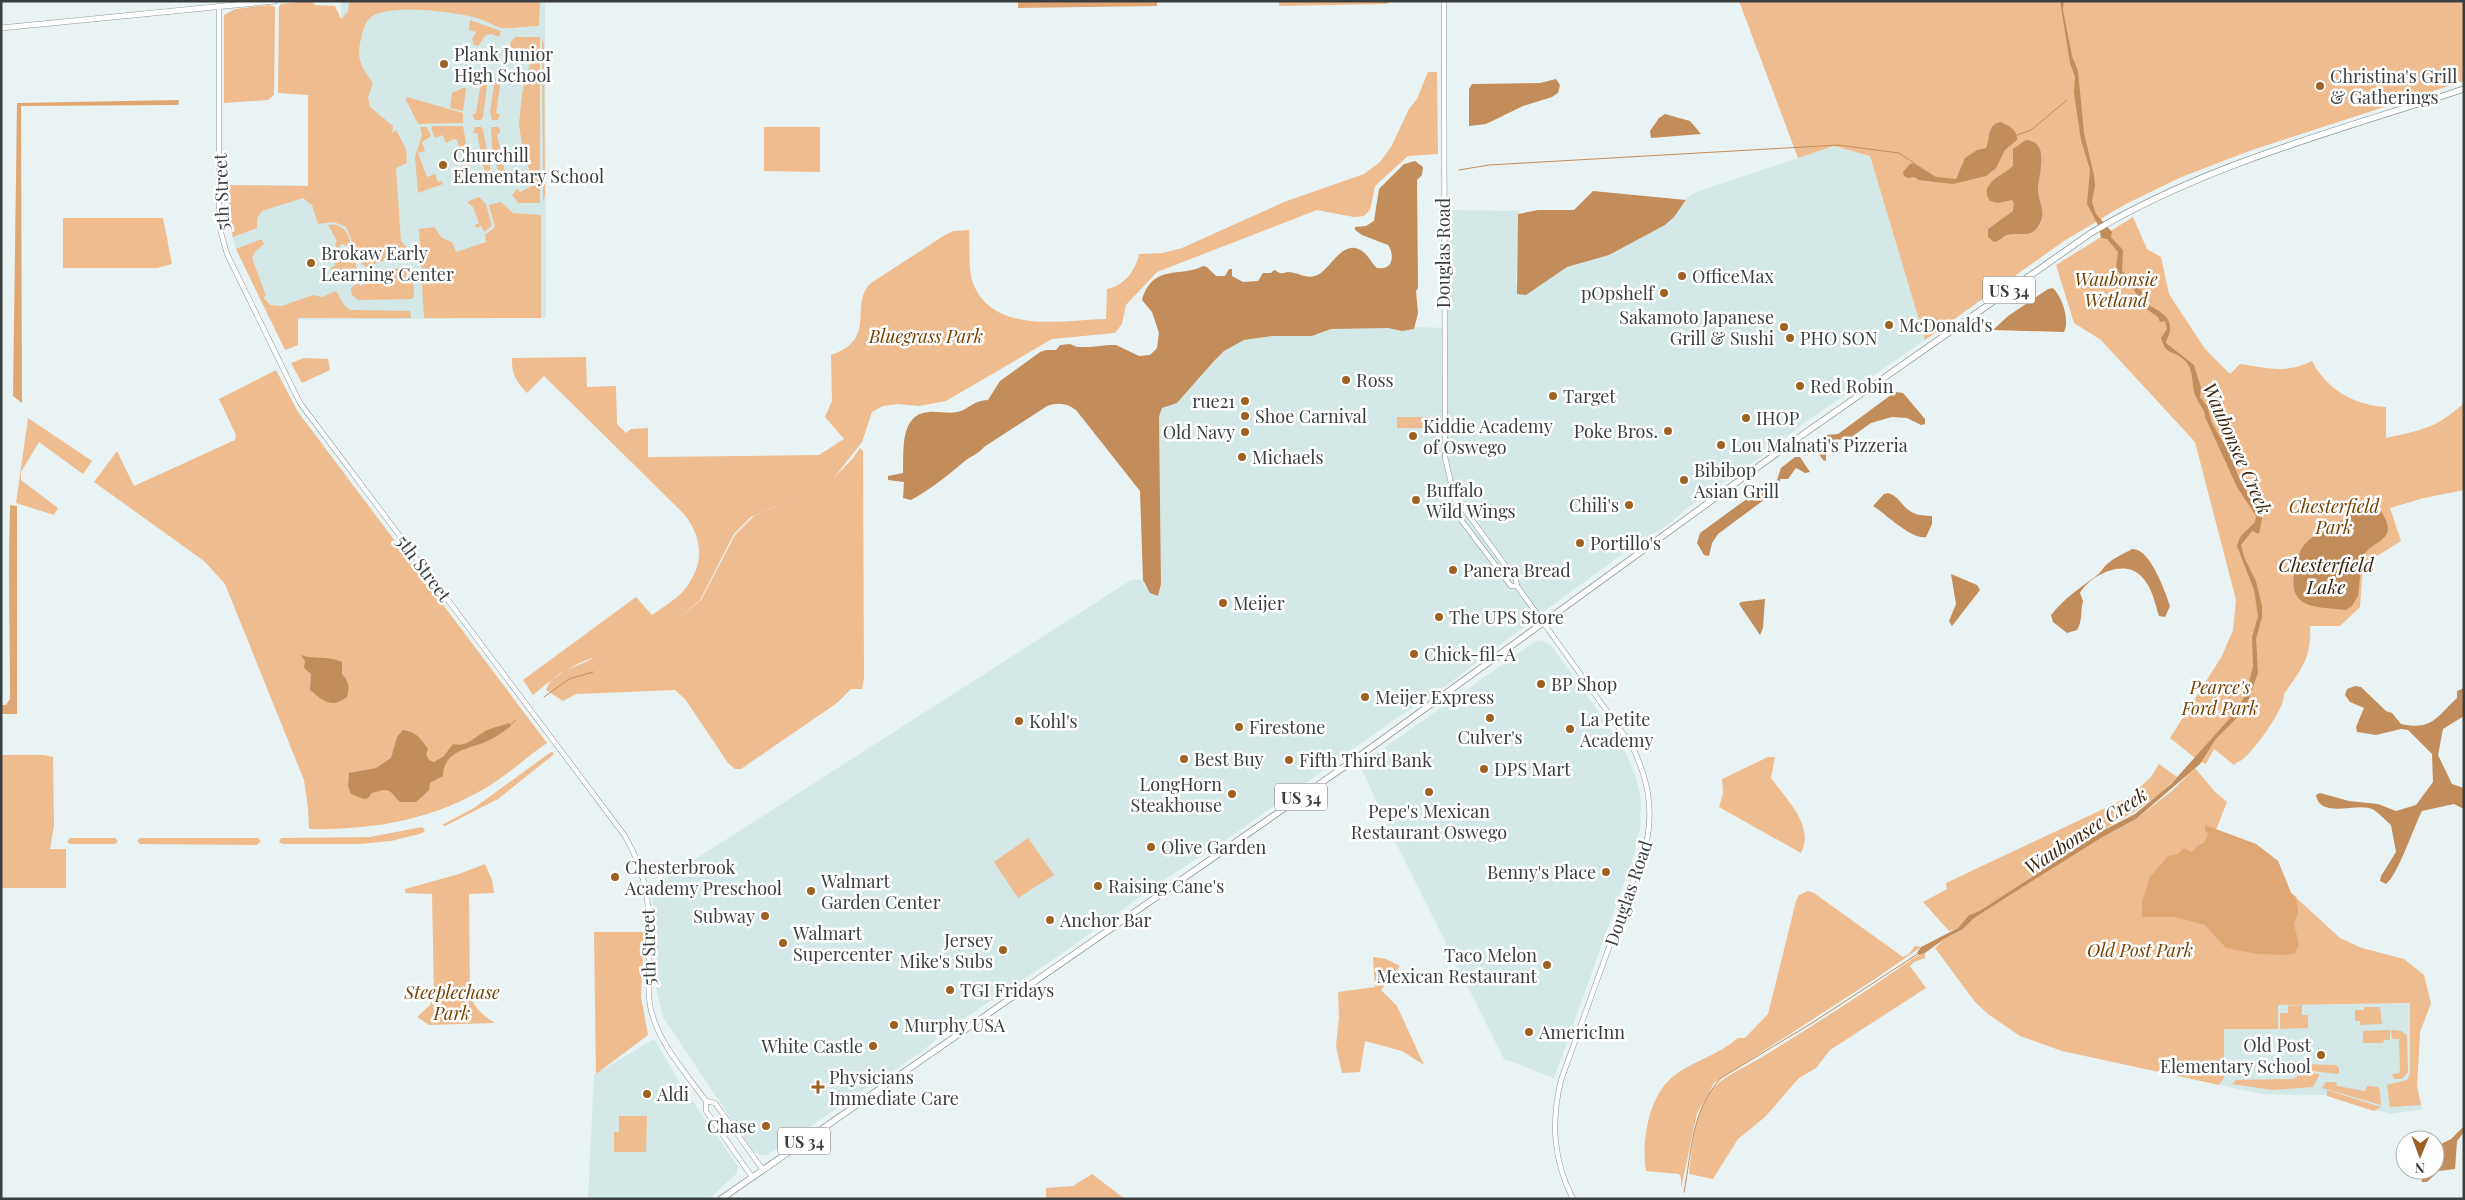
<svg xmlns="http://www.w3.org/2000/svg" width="2465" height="1200" font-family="'Playfair Display',serif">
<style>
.built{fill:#d4e8e8}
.green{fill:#efbc8f;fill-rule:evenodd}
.forest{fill:#dea774}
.water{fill:#c38d5b}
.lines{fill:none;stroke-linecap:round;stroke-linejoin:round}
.stream{stroke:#c38d5b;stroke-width:1}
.tertiary-casing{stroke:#8e9797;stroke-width:5.5}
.secondary-casing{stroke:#8e9797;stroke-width:6}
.primary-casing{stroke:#8e9797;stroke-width:7}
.tertiary{stroke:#fff;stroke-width:4.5}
.secondary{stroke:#fff;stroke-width:5}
.primary{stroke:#fff;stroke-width:5.5}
.poi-dot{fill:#9d6122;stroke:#fff;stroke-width:2}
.labels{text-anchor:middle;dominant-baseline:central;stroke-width:5;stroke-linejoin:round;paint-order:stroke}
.shield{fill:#fff;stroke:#757878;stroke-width:1}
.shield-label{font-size:16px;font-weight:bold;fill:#3a3e3e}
.poi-label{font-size:18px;fill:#3a3e3e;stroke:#fff;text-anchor:start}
.street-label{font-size:18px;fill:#3a3e3e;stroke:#fff}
.park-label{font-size:18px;font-style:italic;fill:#744100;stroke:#fff}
.water-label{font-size:19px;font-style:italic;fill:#3b240e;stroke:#fff}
</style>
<rect width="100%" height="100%" fill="#e9f3f3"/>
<g class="built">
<polygon points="341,1 545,1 546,318 270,320 235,247 230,228 228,185 340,186"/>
<polygon points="1834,146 1870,156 1925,340 1807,421 1762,456 1687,508 1669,524 1631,548 1554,604 1447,685 1401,715 1233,835 1155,886 1060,955 950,1028 921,1052 767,1155 759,1155 751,1149 663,1017 656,988 656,919 652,898 655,885 1131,580 1143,580 1144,586 1158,596 1161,584 1159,417 1162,408 1177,403 1214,361 1224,351 1244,340 1272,336 1312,336 1331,329 1388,328 1402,331 1415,327 1447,328 1446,210 1519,211 1516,283 1526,294 1567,267 1609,255 1665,225 1686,202 1685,199 1696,192"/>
<polygon points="1542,640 1551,645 1622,745 1635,774 1641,799 1640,829 1633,858 1554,1078 1504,1059 1387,825 1360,765 1534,642"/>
<polygon points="2431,1003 2420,1032 2417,1086 2422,1109 2391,1114 2325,1095 2262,1094 2219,1085 2224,1078 2224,1029 2278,1028 2278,1005"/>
<polygon points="654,1039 680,1083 737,1165 737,1173 709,1199 588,1199 594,1075"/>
</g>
<g class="green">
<path d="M307 1H312L315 5 335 6 341 19 348 12 349 1H540L539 26C530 26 507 29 502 28 493 26 485 20 477 18 454 12 390 3 371 17 366 21 364 28 362 34 356 58 359 64 373 83L368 97 370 107 393 126 392 133 396 130 406 149 407 163 396 168 401 241 410 251 366 267 361 263 346 227 334 222 318 224 312 205 303 198 262 211 257 218V228L233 237 229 219 228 185 308 186V95L278 93 279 6 281 4Z"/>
<polygon points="1279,1 1389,1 1387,4 1279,6"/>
<polygon points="1739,1 2464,1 2464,81 2249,151 2179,178 2124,205 2064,241 1925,340 1870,156 1834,146 1798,158"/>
<polygon points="269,5 275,7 275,11 274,95 268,100 224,103 224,15 235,9"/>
<polygon points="470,20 501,31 499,37 492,34 486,35 478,46 474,45 472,39 476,32 469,30"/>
<polygon points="515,37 540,37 540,203 518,203 512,195 517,189 520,192 534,185 522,146 519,124 522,94 532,55 519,47 516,50 510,47 510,43"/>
<polygon points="542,39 544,44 545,196 543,201"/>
<path d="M1428 72H1437L1438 154 1408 156 1375 186 1370 210 1364 216 1354 217 1317 210 1157 272 1126 305 1122 324 1115 333 1052 339 946 401 919 406 897 404 883 406 872 412 862 442 833 479 853 458 860 448 863 451 864 678 862 689H851L837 703 741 769H735L728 763 685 699 675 690 576 694 563 701 546 690C554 669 579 668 594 657 570 666 553 678 533 695L523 680 636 597 652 615C663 607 677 599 685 589 705 564 703 538 684 514L544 376 527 393C517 383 511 373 512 358L586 357 587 387 616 386 617 424 626 433 631 429 648 428V457L819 455 844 439 825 417 832 401 831 355C879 339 848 304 871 283L945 235 954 231 969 230C970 244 968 271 973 283 993 335 1063 320 1106 319L1107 289C1124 286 1136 270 1139 254L1163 253 1182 248 1284 202 1364 174 1380 162 1391 147 1409 109 1417 99ZM813 490 754 516 735 535 701 600 678 619 700 600 734 534 751 517Z"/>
<polygon points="482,75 488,77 483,117 481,120 475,120 472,115 476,113"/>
<polygon points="495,79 501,80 496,113 500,114 498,120 492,120 490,111"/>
<polygon points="463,88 466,88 463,111 450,108 452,93"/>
<polygon points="407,97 463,113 463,123 418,124 406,100"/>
<polygon points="433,126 463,126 471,174 455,180 459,175 459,168 464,165 457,140 454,139 446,143 443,135 435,138 431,128"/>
<polygon points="420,127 427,127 431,136 422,142 425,151 418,153 427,177 435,174 438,182 441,181 443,184 418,193 415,157 422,135"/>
<polygon points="475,127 481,127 483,130 492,177 486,179 477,133 473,133"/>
<polygon points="491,127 498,127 500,129 500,133 497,134 505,172 499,174 492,148"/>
<polygon points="764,127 820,127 820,172 764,171"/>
<polygon points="479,197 486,204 492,226 484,232 481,226 476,228 475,225 479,223 473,207 467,202"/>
<polygon points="501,202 513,213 541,215 541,318 424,318 419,229 434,227 442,238 452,242 456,252 486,242 485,235 495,227 489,205"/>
<path d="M2133 217 2147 249 2161 257 2169 294 2205 349 2230 374 2240 364C2269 368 2285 374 2312 361 2327 390 2354 405 2386 407V438C2422 430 2435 429 2464 403V490L2424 498 2390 508 2401 541 2363 565 2360 607 2340 626H2310C2312 657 2301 670 2284 694 2286 707 2253 752 2243 759 2240 762 2237 761 2234 765L2214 749 2206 764 2201 762 2216 739 2245 710 2258 673H2252L2247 691 2238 709 2195 758 2170 738 2222 656 2233 630 2236 600 2195 442 2101 340 2074 323 2056 265Z"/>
<polygon points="63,218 163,218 172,264 157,268 63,268"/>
<path d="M328 225C342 222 349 233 351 245L347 247 344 244 340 245 339 250 331 253 337 249 335 244 337 241Z"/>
<polygon points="259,240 262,240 264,244 255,252 252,258 266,296 263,297 270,305 282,306 313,295 322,297 336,291 344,305 350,310 410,311 411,318 298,318 298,345 285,350 236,249"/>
<polygon points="351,256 355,260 357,270 336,278 331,267 335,266 334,261"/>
<polygon points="403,266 409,266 413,270 414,296 412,299 358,300 352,295 351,288 359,282 360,286 393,274 393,270"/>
<polygon points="304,358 328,359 330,370 302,383 291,363"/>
<path d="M276 370 298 412 547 743C528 756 511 772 492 784 435 820 374 830 309 829L308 807 304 780 225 584 204 561 94 482 117 451 134 486 235 440 236 435 219 399Z"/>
<rect x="1397" y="417" width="33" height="11"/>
<polygon points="28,418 92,461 83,474 39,442 21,472 21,480 58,508 54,515 16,503"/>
<polygon points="551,752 554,753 553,755 498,799 445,826 442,825 474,808"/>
<polygon points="1,755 43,755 53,757 54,826 50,849 66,849 66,888 1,888"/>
<path d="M1768 757H1775L1771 778C1786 799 1815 825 1801 853L1719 807 1723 794 1722 779Z"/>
<path d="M2159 764 2177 777C2156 800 2129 815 2103 830 2062 855 2022 884 1981 910L1969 915 1958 928 1949 931 1923 902 1947 889 1946 883 2131 796 2151 777Z"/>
<polygon points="2195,768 2215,792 2227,802 2216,830 2256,844 2278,861 2291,893 2340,938 2362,948 2404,959 2424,975 2431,1003 2420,1032 2417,1086 2421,1105 2390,1107 2387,1085 2407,1080 2410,1074 2410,1003 2278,1005 2278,1029 2224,1029 2224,1078 2219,1085 2062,1051 2020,1036 1988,1014 1975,1002 1935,948 1944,939 1963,929 1973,919 2007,897 2101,838 2136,819 2173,790"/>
<polygon points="422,827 425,830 423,833 391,841 360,844 283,844 279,842 281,838 370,837"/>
<polygon points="70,838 115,838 118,841 115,844 70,844 67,842"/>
<polygon points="140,838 258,838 261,841 257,845 140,844 137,841"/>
<polygon points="1028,838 1054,875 1018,898 994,862"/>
<path d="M485 864 492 880 494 893 469 894 470 993C474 1008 482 1015 495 1023L429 1025 417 1017 430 1005 434 997 432 894 405 893V889L459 874Z"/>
<path d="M1808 891 1814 893 1903 957 1909 954 1915 946 1921 947 1875 979 1714 1083 1697 1113 1681 1189V1178L1679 1174 1646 1171C1641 1142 1649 1093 1675 1075 1695 1060 1719 1055 1738 1038H1745L1768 1014 1796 901 1799 895Z"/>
<polygon points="594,932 644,932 641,997 648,1035 596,1074"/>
<path d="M1925 953V958L1914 962 1910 966 1926 988 1830 1050 1816 1068 1799 1078 1765 1117 1738 1139 1713 1179 1689 1174C1692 1149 1694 1115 1709 1093 1722 1076 1744 1068 1762 1057 1814 1025 1866 992 1915 957Z"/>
<polygon points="1373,957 1386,959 1400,966 1381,990 1397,1006 1424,1065 1402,1051 1365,1041 1360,1072 1342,1073 1336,1046 1339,1016 1338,992 1375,987"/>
<polygon points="2302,1005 2302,1015 2308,1015 2308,1028 2280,1029 2280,1013 2288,1013 2288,1006"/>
<polygon points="2364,1007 2380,1007 2382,1024 2360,1025 2360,1021 2355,1021 2355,1010 2364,1010"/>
<polygon points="2390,1030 2390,1040 2384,1040 2383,1043 2363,1043 2363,1031"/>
<polygon points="2391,1030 2401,1031 2407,1035 2408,1072 2402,1079 2394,1079 2392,1074 2400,1073 2399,1039 2392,1039"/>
<polygon points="2306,1064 2336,1065 2339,1068 2339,1074 2303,1070 2304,1065"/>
<polygon points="2302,1072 2320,1074 2313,1087 2272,1090 2232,1084 2236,1080 2294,1079"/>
<polygon points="2326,1082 2336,1082 2337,1086 2365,1091 2367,1086 2378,1087 2380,1091 2381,1105 2322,1088"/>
<polygon points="2327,1090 2381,1107 2374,1111 2327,1096"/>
<polygon points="619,1116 647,1116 646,1152 614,1152 614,1132 619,1132"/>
<polygon points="1092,1174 1125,1199 1046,1199 1046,1188 1073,1186"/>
</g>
<g class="forest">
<polygon points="1018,1 1157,1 1157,6 1018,8"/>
<polygon points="179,100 178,105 21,106 22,403 13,396 17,103"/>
<path d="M10 505 17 506V714H1V705H6L10 699C10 634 8 570 10 505Z"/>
<polygon points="2205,825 2256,844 2278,861 2291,893 2296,897 2298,913 2294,924 2299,945 2295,953 2288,955 2258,954 2226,948 2205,925 2175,917 2142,917 2142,902 2150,877 2168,856 2178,854 2184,848 2192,852 2198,845 2204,843 2208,834 2205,830"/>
</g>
<g class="water">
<path d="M2060 1H2064L2063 10 2072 56 2078 71 2084 133 2094 175 2095 185 2092 202 2096 214 2112 232 2111 237 2123 250 2122 271 2137 281 2147 304C2155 309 2170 315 2170 327 2171 333 2167 337 2166 343L2194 365 2201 388 2200 397 2207 406 2212 423 2228 451 2240 480 2262 518 2259 534 2252 531 2241 545 2244 557 2256 581 2262 606V617L2256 639 2258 673 2245 710 2216 739 2200 764 2136 819 2101 838 2007 897 1973 919 1963 929 1944 939 1925 953 1919 955 1917 953 1921 947 1958 928 1969 915 1981 910 2104 830 2135 814 2171 784 2238 709 2247 691 2253 666 2252 637 2258 616 2254 590 2237 546 2240 537 2255 522 2256 516 2237 487 2205 417C2205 409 2200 406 2197 399 2190 386 2196 369 2183 359 2172 349 2167 357 2161 338L2167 329 2165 321 2160 322 2158 317 2142 306 2130 281 2120 274 2116 267 2118 252 2107 239 2101 238 2099 227 2087 204 2090 170 2081 140 2074 93 2075 77 2070 63Z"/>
<polygon points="1556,79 1560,85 1558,93 1552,97 1523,106 1486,124 1469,126 1469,89 1472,84 1540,83"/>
<polygon points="1665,114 1690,121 1701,134 1651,138 1650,131 1659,118"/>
<path d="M2000 122C2008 125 2018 130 2017 140L2005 150 1996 168 1986 176 1953 184 1919 180 1914 177 1908 178 1904 176 1903 172 1910 164 1914 163 1936 177 1956 179 1965 158 1977 150 1986 148C1991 138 1986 126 2000 122Z"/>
<path d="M2026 140C2052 142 2037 177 2038 191 2039 205 2048 213 2037 228 2029 238 2017 232 2007 235 2002 237 2000 241 1994 242L1988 237V229L2013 211 2014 203 2012 200 1998 203 1990 201C1978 184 2002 176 2013 166V149Z"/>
<path d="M1415 161 1423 167 1422 175 1417 180 1418 288 1416 291 1418 313 1414 329 1402 331 1388 328 1331 329 1312 336H1272L1244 340 1224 351 1214 361 1177 403 1162 408 1159 417 1161 584 1158 596 1150 593 1143 580 1140 491 1076 410C1067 403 1058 402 1047 406L984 447C978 454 971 456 965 461 949 474 930 490 911 500L903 498 904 482 888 480V476L903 473C904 452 899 414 929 412 938 411 948 414 957 412 969 410 971 401 988 400L1000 381 1040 352 1046 350H1056L1060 345 1070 344 1077 347H1090L1109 345H1116L1139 356 1150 355 1157 348 1159 333 1152 312 1142 300C1153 263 1180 278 1203 266L1207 267 1216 276H1225L1229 269H1232V276L1243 282 1258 281 1263 273H1271L1274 270C1276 270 1278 273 1280 273 1283 274 1285 272 1288 272 1297 272 1306 279 1315 276 1330 272 1342 237 1362 251 1369 256 1372 264 1377 268 1393 271 1395 255 1388 245L1362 235 1355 230V227L1366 226 1374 221 1379 189 1404 164Z"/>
<polygon points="1593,191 1686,200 1674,217 1665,225 1609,255 1567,267 1526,295 1517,294 1518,214 1538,210 1574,210"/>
<path d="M2053 288C2062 296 2070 321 2064 332L1993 330 2008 316 2048 289Z"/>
<polygon points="1895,392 1903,393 1925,419 1925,424 1921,425 1907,418 1892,417 1871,423 1850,438 1836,440 1826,449 1826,460 1824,461 1814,448 1815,442 1825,435 1838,434"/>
<polygon points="1795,457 1800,457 1810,472 1805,473 1796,468 1788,479 1780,479 1780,488 1718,534 1712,543 1709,556 1704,555 1697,543 1700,533 1766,485 1777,480 1781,468"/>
<path d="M1884 494 1888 493C1906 499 1900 516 1932 516V524L1926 537C1911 540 1885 513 1873 506Z"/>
<path d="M2367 505 2381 511C2401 543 2372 538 2362 558L2358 596 2352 606 2346 610C2317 606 2286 611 2295 569 2297 559 2300 547 2308 541 2315 534 2327 532 2335 526 2345 518 2353 507 2367 505Z"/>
<path d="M2132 549C2150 548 2165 591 2170 606L2165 617 2159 616C2154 601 2153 589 2142 577 2125 557 2089 576 2080 593L2083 601C2080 611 2083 620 2077 630L2067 633 2053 622 2051 615C2064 599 2078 589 2095 577 2099 574 2102 570 2105 566 2112 559 2123 554 2132 549Z"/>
<polygon points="1951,574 1977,585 1980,590 1952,626 1949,621 1956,604"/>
<polygon points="1765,599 1763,628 1760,635 1739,604 1741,602"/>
<path d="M301 655C315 660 327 655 342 662V674C349 682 350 687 347 697 332 709 323 701 310 690L311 674 304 668 305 661Z"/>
<path d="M2355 686 2361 687 2386 711 2392 713 2401 724C2433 731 2437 716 2457 698V691L2464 688V716L2443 729 2438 755 2452 784 2464 788V809L2454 804 2422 811C2414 826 2398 875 2386 884L2380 881 2381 876 2396 852 2391 825C2385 820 2377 810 2369 808 2354 804 2319 818 2316 795L2320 793 2349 801 2378 804 2396 811 2416 805 2433 782 2432 754 2408 730 2401 729 2376 735 2357 732 2356 727 2364 708 2350 702 2345 695 2347 689Z"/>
<path d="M509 723 511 726C502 733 493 739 483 743 465 749 443 753 443 776L430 783 429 790 416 802H400C388 790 392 787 372 793L368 798 364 799 351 794 348 786 349 773 376 768 391 758 397 737 403 730C417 732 420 738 428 749L426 755 429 760 434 762 444 756 453 744C467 747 472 739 482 733 489 728 501 726 509 723Z"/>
<polygon points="2464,1126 2464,1132 2457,1141 2455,1169 2439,1171 2427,1182 2422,1182 2420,1170 2435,1170 2435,1147 2451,1139"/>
</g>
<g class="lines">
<g class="stream">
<polyline points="2017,135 2031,130 2067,100"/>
<polyline points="1459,170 1489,165 1838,145 1899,153 1914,163"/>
<polyline points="544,697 569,679 593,672"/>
<polyline points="510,725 516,720"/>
<path d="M1684 1192C1692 1151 1691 1110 1721 1078L1812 1023 1919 953"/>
</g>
<defs>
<g id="tertiary">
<polyline points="1444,1 1445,457 1458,513 1462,521 1511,586 1517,586"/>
<path d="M219 7V204L220 229 227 254 300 403 625 836C650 880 650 911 649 961 649 977 647 994 651 1010 659 1044 686 1073 706 1101V1111L752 1177"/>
<path d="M1458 503 1464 509 1516 580 1517 586 1632 746C1648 779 1654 809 1646 845L1561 1080C1551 1122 1553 1160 1573 1199"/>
<polyline points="706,1101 715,1103 763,1170"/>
</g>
<polyline id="secondary" points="1,28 275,1"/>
<path id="primary" d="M721 1199 1354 760 1788 445 2091 233C2206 164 2337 131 2464 89"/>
</defs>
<use href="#tertiary" class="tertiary-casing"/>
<use href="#secondary" class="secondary-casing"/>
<use href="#primary" class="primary-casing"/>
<use href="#tertiary" class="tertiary"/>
<use href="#secondary" class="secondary"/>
<use href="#primary" class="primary"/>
</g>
<g class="poi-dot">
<circle cx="444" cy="64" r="5"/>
<circle cx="2320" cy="86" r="5"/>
<circle cx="443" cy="165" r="5"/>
<circle cx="311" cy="263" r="5"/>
<circle cx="1682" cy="276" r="5"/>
<circle cx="1664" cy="293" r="5"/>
<circle cx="1889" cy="325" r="5"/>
<circle cx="1784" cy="327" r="5"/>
<circle cx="1790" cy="338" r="5"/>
<circle cx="1346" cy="380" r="5"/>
<circle cx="1800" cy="386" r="5"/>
<circle cx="1553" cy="396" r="5"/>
<circle cx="1245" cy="401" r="5"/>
<circle cx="1245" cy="416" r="5"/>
<circle cx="1746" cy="418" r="5"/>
<circle cx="1668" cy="431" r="5"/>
<circle cx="1245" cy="432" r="5"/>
<circle cx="1413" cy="436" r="5"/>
<circle cx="1721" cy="445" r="5"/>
<circle cx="1242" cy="457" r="5"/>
<circle cx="1684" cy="480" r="5"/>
<circle cx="1416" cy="500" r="5"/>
<circle cx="1629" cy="505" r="5"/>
<circle cx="1580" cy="543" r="5"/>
<circle cx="1453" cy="570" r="5"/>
<circle cx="1223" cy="603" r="5"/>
<circle cx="1439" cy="617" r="5"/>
<circle cx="1414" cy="654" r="5"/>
<circle cx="1541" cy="684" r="5"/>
<circle cx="1365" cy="697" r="5"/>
<circle cx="1490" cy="718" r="5"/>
<circle cx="1019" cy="721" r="5"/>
<circle cx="1239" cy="727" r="5"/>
<circle cx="1570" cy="729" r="5"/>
<circle cx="1184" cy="759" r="5"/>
<circle cx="1289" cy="760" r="5"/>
<circle cx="1484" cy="769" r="5"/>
<circle cx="1429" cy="792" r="5"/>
<circle cx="1232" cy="794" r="5"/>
<circle cx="1151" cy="847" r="5"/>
<circle cx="1606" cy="872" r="5"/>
<circle cx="615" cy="877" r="5"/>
<circle cx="1098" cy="886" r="5"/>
<circle cx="811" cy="891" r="5"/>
<circle cx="765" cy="916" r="5"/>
<circle cx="1050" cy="920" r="5"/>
<circle cx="783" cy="943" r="5"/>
<circle cx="1003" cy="950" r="5"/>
<circle cx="1547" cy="965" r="5"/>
<circle cx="950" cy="990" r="5"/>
<circle cx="894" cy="1025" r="5"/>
<circle cx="1529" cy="1032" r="5"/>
<circle cx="873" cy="1046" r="5"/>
<circle cx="2321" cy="1055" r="5"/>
<path d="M815.5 1079.5h5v5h5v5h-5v5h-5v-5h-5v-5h5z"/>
<circle cx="647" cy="1094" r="5"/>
<circle cx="766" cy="1126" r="5"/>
</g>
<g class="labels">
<g class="shield">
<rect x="1983" y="276.5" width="52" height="27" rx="4"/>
<rect x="1275" y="783.5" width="52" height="27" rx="4"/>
<rect x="778" y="1127.5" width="52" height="27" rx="4"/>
</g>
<g class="shield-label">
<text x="2009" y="290">US 34</text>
<text x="1301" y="797">US 34</text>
<text x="804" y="1141">US 34</text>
</g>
<g class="poi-label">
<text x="454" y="54">Plank Junior<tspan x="454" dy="21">High School</tspan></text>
<text x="2330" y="76">Christina's Grill<tspan x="2330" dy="21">&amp; Gatherings</tspan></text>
<text x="453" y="155">Churchill<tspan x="453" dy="21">Elementary School</tspan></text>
<text x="321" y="253">Brokaw Early<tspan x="321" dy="21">Learning Center</tspan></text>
<text x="1692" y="276">OfficeMax</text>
<text x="1654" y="293" text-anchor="end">pOpshelf</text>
<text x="1774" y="317" text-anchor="end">Sakamoto Japanese<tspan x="1774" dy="21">Grill &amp; Sushi</tspan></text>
<text x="1899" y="325">McDonald's</text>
<text x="1800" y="338">PHO SON</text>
<text x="1356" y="380">Ross</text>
<text x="1810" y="386">Red Robin</text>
<text x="1563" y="396">Target</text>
<text x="1235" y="401" text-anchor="end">rue21</text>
<text x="1255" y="416">Shoe Carnival</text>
<text x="1756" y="418">IHOP</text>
<text x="1423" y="426">Kiddie Academy<tspan x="1423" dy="21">of Oswego</tspan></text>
<text x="1658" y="431" text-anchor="end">Poke Bros.</text>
<text x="1235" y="432" text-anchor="end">Old Navy</text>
<text x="1731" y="445">Lou Malnati's Pizzeria</text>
<text x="1252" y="457">Michaels</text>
<text x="1694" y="470">Bibibop<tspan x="1694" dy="21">Asian Grill</tspan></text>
<text x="1426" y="490">Buffalo<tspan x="1426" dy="21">Wild Wings</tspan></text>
<text x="1619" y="505" text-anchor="end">Chili's</text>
<text x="1590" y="543">Portillo's</text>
<text x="1463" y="570">Panera Bread</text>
<text x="1233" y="603">Meijer</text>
<text x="1449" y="617">The UPS Store</text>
<text x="1424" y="654">Chick-fil-A</text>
<text x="1551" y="684">BP Shop</text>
<text x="1375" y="697">Meijer Express</text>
<text x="1580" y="719">La Petite<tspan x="1580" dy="21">Academy</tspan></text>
<text x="1029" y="721">Kohl's</text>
<text x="1249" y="727">Firestone</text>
<text x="1490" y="737" text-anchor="middle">Culver's</text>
<text x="1194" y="759">Best Buy</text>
<text x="1299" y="760">Fifth Third Bank</text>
<text x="1494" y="769">DPS Mart</text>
<text x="1222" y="784" text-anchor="end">LongHorn<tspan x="1222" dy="21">Steakhouse</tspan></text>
<text x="1429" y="811" text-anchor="middle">Pepe's Mexican<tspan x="1429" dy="21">Restaurant Oswego</tspan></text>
<text x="1161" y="847">Olive Garden</text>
<text x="625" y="867">Chesterbrook<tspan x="625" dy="21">Academy Preschool</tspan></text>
<text x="1596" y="872" text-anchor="end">Benny's Place</text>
<text x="821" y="881">Walmart<tspan x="821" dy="21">Garden Center</tspan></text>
<text x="1108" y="886">Raising Cane's</text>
<text x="755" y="916" text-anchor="end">Subway</text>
<text x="1060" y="920">Anchor Bar</text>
<text x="793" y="933">Walmart<tspan x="793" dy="21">Supercenter</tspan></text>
<text x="993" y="940" text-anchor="end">Jersey<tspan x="993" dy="21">Mike's Subs</tspan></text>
<text x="1537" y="955" text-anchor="end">Taco Melon<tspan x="1537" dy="21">Mexican Restaurant</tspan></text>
<text x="960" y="990">TGI Fridays</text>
<text x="904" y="1025">Murphy USA</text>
<text x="1539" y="1032">AmericInn</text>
<text x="2311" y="1045" text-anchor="end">Old Post<tspan x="2311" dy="21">Elementary School</tspan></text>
<text x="863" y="1046" text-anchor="end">White Castle</text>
<text x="829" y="1077">Physicians<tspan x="829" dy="21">Immediate Care</tspan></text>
<text x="657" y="1094">Aldi</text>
<text x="756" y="1126" text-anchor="end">Chase</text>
</g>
<g class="street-label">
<text transform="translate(221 192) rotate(-92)">5th Street</text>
<text transform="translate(1443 253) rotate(-90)">Douglas Road</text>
<text transform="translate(424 568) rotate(53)">5th Street</text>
<text transform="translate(1628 893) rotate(-71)">Douglas Road</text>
<text transform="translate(648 947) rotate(-91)">5th Street</text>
</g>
<g class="park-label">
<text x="2116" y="279">Waubonsie<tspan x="2116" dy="21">Wetland</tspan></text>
<text x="926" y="336">Bluegrass Park</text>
<text x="2334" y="506">Chesterfield<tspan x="2334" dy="21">Park</tspan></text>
<text x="2220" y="687">Pearce's<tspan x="2220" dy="21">Ford Park</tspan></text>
<text x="2140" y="950">Old Post Park</text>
<text x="452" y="992">Steeplechase<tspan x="452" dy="21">Park</tspan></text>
</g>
<g class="water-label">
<text transform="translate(2238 448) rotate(66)">Waubonsee Creek</text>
<text x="2326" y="564">Chesterfield<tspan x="2326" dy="22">Lake</tspan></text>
<text transform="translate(2085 830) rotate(-33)">Waubonsee Creek</text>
</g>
</g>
<rect width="2465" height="1200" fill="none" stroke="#3a3e3e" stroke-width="5"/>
<g transform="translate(2420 1155) rotate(181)"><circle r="24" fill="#ffffff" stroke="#b0b2b2"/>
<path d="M0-4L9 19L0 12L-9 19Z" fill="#9d6122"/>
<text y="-8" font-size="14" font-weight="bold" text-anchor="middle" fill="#3a3e3e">N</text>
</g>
</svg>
